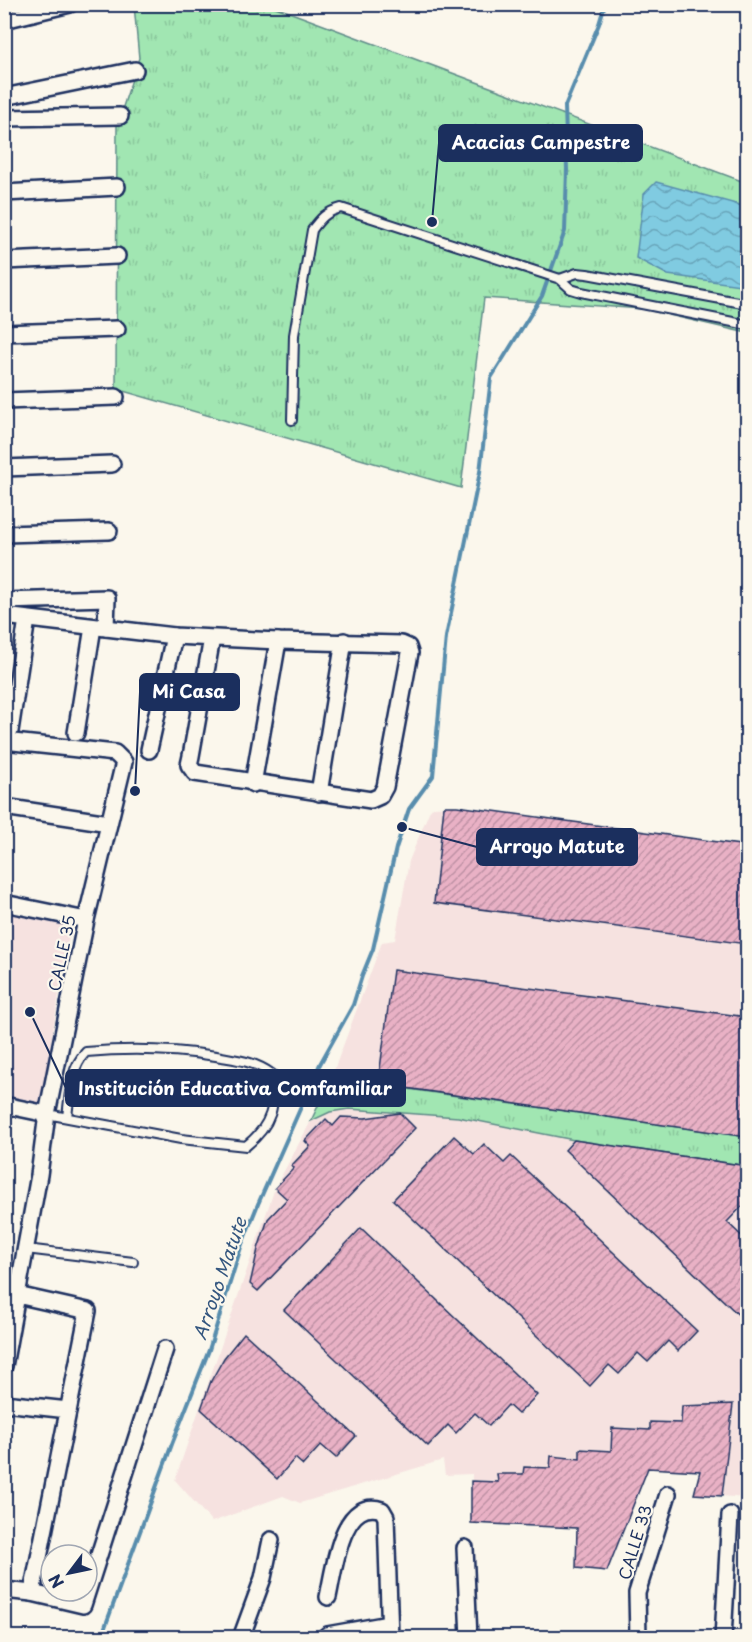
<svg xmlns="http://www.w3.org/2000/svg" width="752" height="1642" font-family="'Playpen Sans',sans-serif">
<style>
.built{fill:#f6e2e0}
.grass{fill:url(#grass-tufts);stroke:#5e8a88;stroke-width:1.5}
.water{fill:url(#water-waves);stroke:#588dad;stroke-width:1.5}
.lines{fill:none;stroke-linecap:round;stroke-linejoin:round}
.stream{stroke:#588dad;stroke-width:4}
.building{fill:url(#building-hatch);stroke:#1b2f5e;stroke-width:1.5}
.lane-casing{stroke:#1b2f5e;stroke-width:12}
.street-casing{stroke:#1b2f5e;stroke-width:20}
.lane{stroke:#fbf7ec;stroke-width:8}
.street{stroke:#fbf7ec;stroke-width:15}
.labels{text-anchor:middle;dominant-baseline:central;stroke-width:4.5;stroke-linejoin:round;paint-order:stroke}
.street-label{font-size:16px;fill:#1b2f5e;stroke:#fbf7ec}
.water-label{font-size:18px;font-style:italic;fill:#34567f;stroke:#fbf7ec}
.leader{fill:none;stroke:#1b2f5e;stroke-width:2}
.callout-dot{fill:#1b2f5e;stroke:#fbf7ec;stroke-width:2}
.callout{fill:#1b2f5e;stroke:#1b2f5e;stroke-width:2}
.callout-label{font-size:18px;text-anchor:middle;font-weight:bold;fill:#fff}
</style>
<defs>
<pattern id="grass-tufts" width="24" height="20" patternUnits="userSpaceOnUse" patternTransform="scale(1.5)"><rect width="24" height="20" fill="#a1e6b2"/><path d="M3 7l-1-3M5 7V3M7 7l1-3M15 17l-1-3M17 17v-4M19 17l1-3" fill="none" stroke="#8ac69c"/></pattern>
<pattern id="water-waves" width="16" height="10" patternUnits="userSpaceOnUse" patternTransform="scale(1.5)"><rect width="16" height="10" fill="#80cbe1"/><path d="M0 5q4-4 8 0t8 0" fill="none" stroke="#68a5ba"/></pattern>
<pattern id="building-hatch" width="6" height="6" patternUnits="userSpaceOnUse" patternTransform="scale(1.5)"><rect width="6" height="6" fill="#e9b1c5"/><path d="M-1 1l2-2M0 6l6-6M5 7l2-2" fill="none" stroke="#bc90a3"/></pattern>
</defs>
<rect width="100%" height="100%" fill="#fbf7ec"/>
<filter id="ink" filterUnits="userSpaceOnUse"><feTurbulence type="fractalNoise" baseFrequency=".0167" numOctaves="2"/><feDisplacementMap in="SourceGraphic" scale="12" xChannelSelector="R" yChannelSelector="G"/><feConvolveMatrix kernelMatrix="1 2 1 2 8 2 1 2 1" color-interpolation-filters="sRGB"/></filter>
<g filter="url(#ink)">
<g class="built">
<polygon points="457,806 747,846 747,1137 331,1078 382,942 395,940 409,861 429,812 433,807"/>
<polygon points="4,912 71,924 40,1107 5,1100"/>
<polygon points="349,1109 458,1117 574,1140 747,1166 747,1498 694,1494 699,1471 648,1468 607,1571 576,1568 577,1528 471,1523 472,1474 445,1475 443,1460 300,1503 283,1496 212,1522 175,1480 275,1188 311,1121 330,1112"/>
</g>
<g class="grass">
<polygon points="134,5 270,5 747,183 747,333 643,309 484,298 461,488 116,389 117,125 139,58"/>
<polygon points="331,1078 747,1137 747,1166 574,1140 458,1117 349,1109 330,1112 311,1121"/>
</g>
<polygon class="water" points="656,182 747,207 747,286 668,275 636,258 644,194"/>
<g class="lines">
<polyline class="stream" points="101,1638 172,1444 209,1350 242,1244 258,1204 320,1064 353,1005 362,976 373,949 396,848 409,809 433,776 446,637 480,472 491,378 542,296 565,231 567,170 565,106 599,24 605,4"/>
</g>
<g class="building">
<polygon points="444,806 457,806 747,846 747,944 434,903"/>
<polygon points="393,970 747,1017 747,1137 378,1084"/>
<polygon points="400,1113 415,1128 258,1291 250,1284 258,1249 268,1219 287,1199 275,1188 294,1168 291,1166 310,1146 305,1141 326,1119 333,1126 341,1117 365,1118"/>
<polygon points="454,1136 474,1154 484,1144 504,1163 511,1156 697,1331 678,1351 668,1341 648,1362 638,1353 619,1374 609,1365 590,1386 393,1200"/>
<polygon points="574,1140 747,1166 747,1201 727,1222 747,1241 747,1323 565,1150"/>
<polygon points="361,1228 537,1395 518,1414 508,1405 489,1426 475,1413 456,1433 448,1425 428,1446 284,1310"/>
<polygon points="244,1333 356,1436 336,1458 321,1445 303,1465 295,1458 277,1479 201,1409 211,1381 224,1358"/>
<polygon points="733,1404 722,1496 694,1494 700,1471 648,1468 607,1571 576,1568 577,1528 471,1523 471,1481 498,1482 497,1474 523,1474 524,1467 550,1468 551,1456 580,1459 580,1449 611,1451 612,1428 650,1430 650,1422 681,1423 682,1406"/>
</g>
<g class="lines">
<defs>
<g id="lane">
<polyline points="560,279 577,273 587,274 748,304"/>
<path d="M292 420 294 335 312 230C321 218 326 212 341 208L560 279 571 289 581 292 748 325"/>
<path d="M47 1114 181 1139 246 1146C272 1125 276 1106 272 1074 254 1061 238 1060 216 1056 172 1049 130 1048 86 1052 70 1068 70 1094 67 1117"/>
<polyline points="26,1249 133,1262"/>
</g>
<g id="street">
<polyline points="4,20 70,4"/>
<polyline points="4,97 135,70"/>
<polyline points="4,118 120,116"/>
<polyline points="4,193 117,187"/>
<polyline points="4,261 117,256"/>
<polyline points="4,333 117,329"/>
<polyline points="4,401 116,397"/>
<polyline points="4,468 112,464"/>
<polyline points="4,534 109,531"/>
<polyline points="4,601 107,598 106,628"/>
<polyline points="4,616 174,636 278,641 401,644 408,647 410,653 385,787 380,796 371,800 195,773 189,765 191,756 212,638"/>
<polyline points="10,731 27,619"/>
<polyline points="76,733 93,627"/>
<polyline points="4,741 115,753 124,762 86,920 47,1114 39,1175 4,1366"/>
<polyline points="149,750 174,636"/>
<polyline points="253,784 278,641"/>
<polyline points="319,793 344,641"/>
<polyline points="4,807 109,823"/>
<polyline points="4,903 86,920"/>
<polyline points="4,1105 47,1114"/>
<polyline points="17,1295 88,1311 32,1593"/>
<polyline points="4,1403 68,1410"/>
<polyline points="465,1548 469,1638"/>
<polyline points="4,1590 32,1593 83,1605 165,1349"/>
<path d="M328 1597C334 1571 341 1496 382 1510L386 1517 390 1638"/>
<polyline points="327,1635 389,1624"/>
<polyline points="241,1638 263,1578 271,1540"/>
<polyline points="638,1638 637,1593 668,1494"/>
<polyline points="723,1638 730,1515"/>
</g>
</defs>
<use href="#lane" class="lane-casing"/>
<use href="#street" class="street-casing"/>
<use href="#lane" class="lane"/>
<use href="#street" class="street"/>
</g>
</g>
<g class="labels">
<g class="street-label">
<text transform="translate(61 953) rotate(-78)">CALLE 35</text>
<text transform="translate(634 1542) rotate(-73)">CALLE 33</text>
</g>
<g class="water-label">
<text transform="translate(219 1278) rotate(-71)">Arroyo Matute</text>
</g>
</g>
<path class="leader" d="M432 222L439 143M135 791L140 692M402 827L477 847M30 1012L66 1088"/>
<g class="callout-dot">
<circle cx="432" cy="222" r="6"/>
<circle cx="135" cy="791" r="6"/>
<circle cx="402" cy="827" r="6"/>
<circle cx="30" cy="1012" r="6"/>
</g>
<g class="callout">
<rect x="439" y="125" width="203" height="36" rx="6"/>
<rect x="140" y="674" width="99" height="36" rx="6"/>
<rect x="477" y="829" width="160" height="36" rx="6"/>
<rect x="66" y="1070" width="339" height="36" rx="6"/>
</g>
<g class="callout-label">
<text x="541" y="149">Acacias Campestre</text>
<text x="189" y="698">Mi Casa</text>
<text x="557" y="853">Arroyo Matute</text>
<text x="235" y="1095">Institución Educativa Comfamiliar</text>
</g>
<rect width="752" height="1642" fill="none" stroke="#fbf7ec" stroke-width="24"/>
<rect x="12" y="12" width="728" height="1618" fill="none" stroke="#1b2f5e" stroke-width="2" filter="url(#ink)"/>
<g transform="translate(69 1573) rotate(238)"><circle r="28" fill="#fbf7ec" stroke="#a1a7b3" stroke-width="1.5"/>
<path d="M0-4.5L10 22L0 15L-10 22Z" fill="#1b2f5e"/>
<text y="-9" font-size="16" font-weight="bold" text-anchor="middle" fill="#1b2f5e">N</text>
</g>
</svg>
